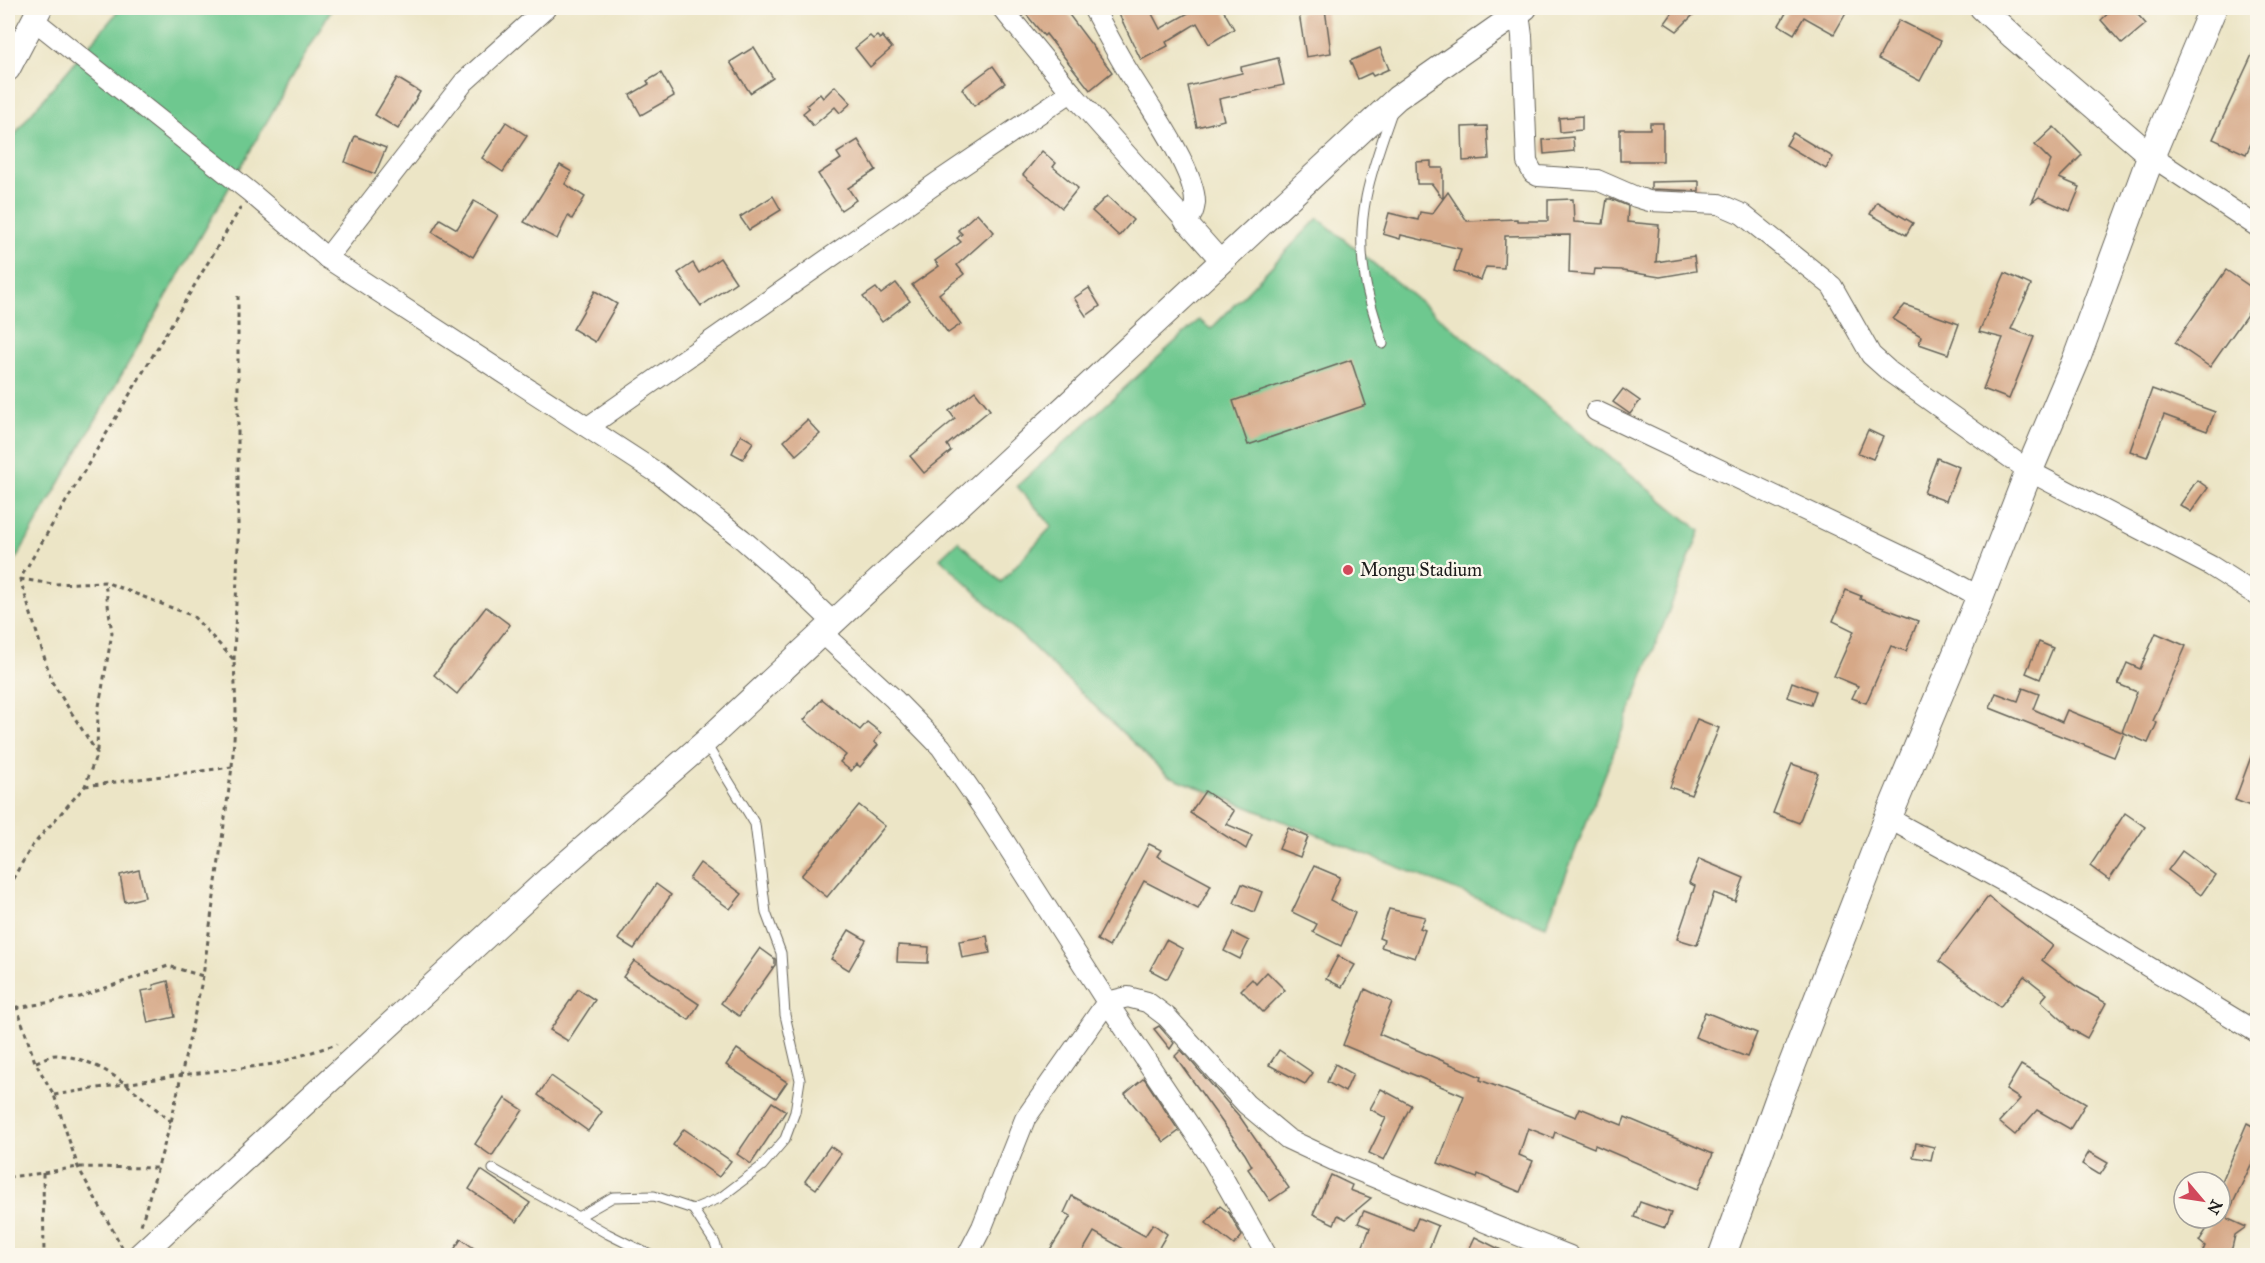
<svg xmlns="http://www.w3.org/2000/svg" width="2265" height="1263" font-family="'IM FELL Great Primer',serif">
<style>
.green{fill:#6ec88f;stroke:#457256;stroke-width:1.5}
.building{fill:#d6a887}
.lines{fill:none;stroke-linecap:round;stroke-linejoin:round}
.service-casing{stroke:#656258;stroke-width:11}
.minor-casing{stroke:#656258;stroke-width:22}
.tertiary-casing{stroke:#656258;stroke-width:26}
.secondary-casing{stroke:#656258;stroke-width:29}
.path{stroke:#656258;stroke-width:3;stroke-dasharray:4.5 4.5;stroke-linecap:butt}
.service{stroke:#fff;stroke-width:9}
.minor{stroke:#fff;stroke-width:20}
.tertiary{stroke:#fff;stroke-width:24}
.secondary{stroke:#fff;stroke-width:27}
.poi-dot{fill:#d1495b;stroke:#fbf7ec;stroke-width:2}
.labels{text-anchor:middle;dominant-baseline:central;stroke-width:5;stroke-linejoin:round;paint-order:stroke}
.poi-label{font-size:18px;fill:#1c1c1c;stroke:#fbf7ec;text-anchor:start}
</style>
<rect width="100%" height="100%" fill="#fbf7ec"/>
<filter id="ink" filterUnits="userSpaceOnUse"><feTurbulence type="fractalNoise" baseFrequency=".0167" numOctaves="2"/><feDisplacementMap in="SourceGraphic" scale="12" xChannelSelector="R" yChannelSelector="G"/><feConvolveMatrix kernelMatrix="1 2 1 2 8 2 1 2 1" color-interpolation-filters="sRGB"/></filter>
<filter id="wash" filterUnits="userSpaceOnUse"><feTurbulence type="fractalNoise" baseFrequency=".008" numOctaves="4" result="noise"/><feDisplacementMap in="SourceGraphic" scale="24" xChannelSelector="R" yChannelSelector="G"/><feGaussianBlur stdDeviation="1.35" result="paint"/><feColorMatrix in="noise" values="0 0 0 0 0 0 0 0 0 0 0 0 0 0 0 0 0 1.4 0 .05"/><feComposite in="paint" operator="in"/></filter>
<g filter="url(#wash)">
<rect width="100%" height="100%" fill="#ece5c6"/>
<g class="green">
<polygon points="121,8 332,8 8,573 8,144 28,117"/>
<polygon points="1318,218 1700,531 1546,926 1167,775 940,558 958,541 1001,582 1052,526 1017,486 1199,320 1211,329"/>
</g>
<g id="blocks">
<g class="building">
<polygon points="1021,8 1064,8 1112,72 1090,90 1046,34 1044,36"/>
<polygon points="1116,8 1149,8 1160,29 1197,8 1222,8 1234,29 1209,44 1197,23 1166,42 1168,46 1141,60"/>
<polygon points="1676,8 1700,8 1677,31 1665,23"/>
<polygon points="1788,8 1849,8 1834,34 1804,17 1794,34 1779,25 1789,8"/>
<polygon points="2114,8 2132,8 2146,24 2122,44 2101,20"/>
<polygon points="1325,9 1331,53 1306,57 1299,13"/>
<polygon points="1899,20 1941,41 1920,81 1878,59"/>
<polygon points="870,36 873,39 877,36 880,39 882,36 892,48 870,67 855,48"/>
<polygon points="2258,42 2258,129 2246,154 2213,139"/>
<polygon points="754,47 773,78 750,93 730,62"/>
<polygon points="1380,48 1389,69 1373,76 1371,73 1358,79 1350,61"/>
<polygon points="1278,58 1284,85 1219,99 1224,120 1197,127 1188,86 1242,73 1241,67"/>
<polygon points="993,66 1005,83 974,106 962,89"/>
<polygon points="661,73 674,96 641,115 630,95 649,84 647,81"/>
<polygon points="397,78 420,92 398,129 375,115"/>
<polygon points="835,86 851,103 840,113 835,107 813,126 803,113 809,108 807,105 820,94 823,98"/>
<polygon points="1582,116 1582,130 1560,132 1559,118"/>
<polygon points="506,122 527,136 503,172 482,158"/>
<polygon points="1650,123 1663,123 1663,161 1620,161 1620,129 1650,129"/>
<polygon points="1487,126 1489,159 1463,161 1462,127"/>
<polygon points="2054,127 2082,155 2059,178 2080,187 2070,211 2039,197 2032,202 2051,161 2035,145"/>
<polygon points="1793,133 1833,157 1826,169 1786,145"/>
<polygon points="355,136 386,148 375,174 345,162"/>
<polygon points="1573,137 1574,151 1544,154 1543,140"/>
<polygon points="858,140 876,170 848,188 856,200 841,210 818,174 841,159 837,153"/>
<polygon points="1042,151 1056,163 1053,167 1078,188 1062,208 1023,175"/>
<polygon points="1431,161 1431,168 1443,168 1443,199 1448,192 1467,221 1517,219 1517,221 1548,221 1548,200 1573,199 1574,222 1603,224 1607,199 1611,199 1628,206 1627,222 1659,225 1656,262 1694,256 1696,271 1660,277 1623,271 1622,270 1595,269 1594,275 1569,273 1570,235 1505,236 1504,268 1486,267 1481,280 1454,271 1461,249 1401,235 1400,239 1383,234 1389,213 1418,220 1420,212 1432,214 1443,199 1432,184 1417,184 1416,162"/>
<polygon points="560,165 572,172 565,184 585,197 572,219 568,216 557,239 524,222"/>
<polygon points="1699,181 1699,191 1651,189 1651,182"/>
<polygon points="773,196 781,210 749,230 740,217"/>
<polygon points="1107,196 1133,220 1119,236 1092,211"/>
<polygon points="474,201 498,215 473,257 432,232 440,219 457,229"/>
<polygon points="1877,202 1913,223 1906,235 1870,214"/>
<polygon points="977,213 994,232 957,265 964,274 939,294 961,324 948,333 912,285 939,266 935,261 961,242 957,238 962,234 958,230"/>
<polygon points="720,258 736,282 701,306 678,273 693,263 699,273"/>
<polygon points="2226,270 2258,292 2258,299 2210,367 2175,343"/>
<polygon points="2005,273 2031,285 2011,329 2034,337 2009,399 1983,389 2003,338 1979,332"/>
<polygon points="896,283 910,301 882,322 863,297 876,288 881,294"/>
<polygon points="1089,288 1100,306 1086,316 1074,298"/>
<polygon points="595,291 617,304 595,342 573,329"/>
<polygon points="1905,305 1959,324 1948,354 1919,344 1921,336 1893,319"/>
<polygon points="1351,360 1366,405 1248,445 1233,401"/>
<polygon points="1623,389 1640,401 1630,414 1613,402"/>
<polygon points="2152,389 2215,412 2207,431 2164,415 2147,457 2130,451"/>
<polygon points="975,391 990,410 947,445 951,451 924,473 910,456 955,419 949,411"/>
<polygon points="807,420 820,434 796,455 784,441"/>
<polygon points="1868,430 1883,437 1873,459 1858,453"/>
<polygon points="741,435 753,442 743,459 732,453"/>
<polygon points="1937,458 1959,467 1946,501 1924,493"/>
<polygon points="2197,480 2208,488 2191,512 2180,505"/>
<polygon points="1846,590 1861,596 1860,599 1918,621 1906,651 1891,646 1866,703 1852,698 1858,686 1834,676 1854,631 1833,621"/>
<polygon points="486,607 510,625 457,694 434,675"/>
<polygon points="2156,633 2186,646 2153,721 2157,723 2148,743 2122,732 2137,692 2118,684 2127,663 2140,669"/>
<polygon points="2039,642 2053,648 2040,679 2026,673"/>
<polygon points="1792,682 1816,691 1811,705 1787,697"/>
<polygon points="2023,688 2039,694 2033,709 2062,722 2067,710 2124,733 2114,757 1990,708 1996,693 2018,701"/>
<polygon points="822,699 860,730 867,722 881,733 874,742 878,745 860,767 857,764 851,771 840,762 846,755 804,720"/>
<polygon points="1697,719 1719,728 1691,795 1670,787"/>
<polygon points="2255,746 2258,746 2258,809 2235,800"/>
<polygon points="1792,764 1818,773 1799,823 1773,813"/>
<polygon points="1205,791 1234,811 1226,824 1252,835 1246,849 1190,813"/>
<polygon points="859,805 885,826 827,897 801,876"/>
<polygon points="2125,813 2145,827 2109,880 2090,866"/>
<polygon points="1288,828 1308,837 1300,857 1279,849"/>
<polygon points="1149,844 1161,850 1157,856 1211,885 1198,909 1144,881 1109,947 1097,940"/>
<polygon points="2182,851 2215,875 2201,895 2168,870"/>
<polygon points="1699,859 1744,878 1735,901 1714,893 1697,945 1677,939 1695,886 1689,883"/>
<polygon points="700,863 742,894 730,909 689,879"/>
<polygon points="1314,866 1340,877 1330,900 1355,913 1341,946 1313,932 1317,924 1292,912"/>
<polygon points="139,870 145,897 125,902 120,875"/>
<polygon points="656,884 671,895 634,949 618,939"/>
<polygon points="1242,884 1262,892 1254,912 1234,903"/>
<polygon points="1988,897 2053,946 2042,960 2076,986 2106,1003 2087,1038 2069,1028 2070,1027 2041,1001 2047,994 2024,976 2000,1007 1939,961"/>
<polygon points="1389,909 1425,917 1420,928 1425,930 1415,958 1381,947 1384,940 1379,938"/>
<polygon points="849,930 866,940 849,970 831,959"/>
<polygon points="1233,933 1249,941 1240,959 1224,951"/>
<polygon points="987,936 990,953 962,958 959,941"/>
<polygon points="1166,940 1183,949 1167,979 1150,970"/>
<polygon points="898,945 929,947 928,963 897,962"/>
<polygon points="760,948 775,959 775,965 739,1016 721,1003"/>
<polygon points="1338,956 1355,965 1342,987 1326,979"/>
<polygon points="634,961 699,1004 689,1020 623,977"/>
<polygon points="1267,972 1285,990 1263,1012 1241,990 1252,979 1256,984"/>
<polygon points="168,981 175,1017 148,1023 141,991 154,989 153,985"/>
<polygon points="578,989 595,1000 568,1041 550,1030"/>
<polygon points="1365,989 1392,1002 1379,1034 1481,1077 1480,1080 1576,1117 1580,1108 1622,1125 1625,1117 1713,1154 1698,1189 1595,1145 1594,1148 1555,1132 1553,1138 1528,1128 1519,1155 1533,1161 1520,1192 1478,1174 1477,1178 1438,1163 1464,1096 1343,1045"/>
<polygon points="1705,1012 1757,1033 1747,1057 1695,1037"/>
<polygon points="1159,1026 1174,1043 1170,1049 1154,1029"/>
<polygon points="737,1049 787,1082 776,1098 726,1065"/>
<polygon points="1181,1050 1240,1117 1289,1188 1270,1201 1248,1169 1252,1166 1245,1154 1175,1056"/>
<polygon points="1279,1050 1313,1073 1305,1084 1269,1065"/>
<polygon points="1335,1064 1353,1074 1345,1092 1327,1082"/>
<polygon points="2021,1065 2086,1103 2070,1129 2037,1110 2015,1135 1999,1122 2020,1099 2006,1090"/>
<polygon points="551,1076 602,1112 588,1131 538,1095"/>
<polygon points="1144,1078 1179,1131 1164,1142 1125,1094"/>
<polygon points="1381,1089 1411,1105 1384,1160 1369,1153 1386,1118 1370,1109"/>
<polygon points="505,1098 523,1110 492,1156 475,1144"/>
<polygon points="772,1102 786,1111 751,1164 737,1154"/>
<polygon points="2247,1123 2258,1129 2258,1150 2226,1218 2246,1227 2235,1235 2232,1248 2223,1256 2201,1256 2205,1246 2199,1241 2214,1218 2220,1218 2220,1186"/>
<polygon points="684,1129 731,1161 719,1177 673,1145"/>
<polygon points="1916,1143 1934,1147 1931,1160 1913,1157"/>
<polygon points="830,1146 841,1154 816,1189 805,1181"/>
<polygon points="2089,1152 2108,1163 2100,1175 2082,1164"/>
<polygon points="481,1170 530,1203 517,1222 469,1189"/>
<polygon points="1331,1175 1352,1185 1350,1190 1371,1198 1346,1219 1338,1215 1334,1224 1313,1214"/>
<polygon points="1072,1196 1145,1236 1153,1224 1167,1234 1154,1256 1136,1256 1094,1232 1080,1256 1046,1256 1071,1216 1064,1213"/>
<polygon points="1640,1202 1671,1213 1665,1228 1634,1217"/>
<polygon points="1220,1206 1229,1213 1242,1236 1234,1245 1206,1223"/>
<polygon points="1364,1211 1413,1230 1418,1218 1438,1226 1426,1256 1359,1256 1370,1228 1358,1223"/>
<polygon points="1475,1237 1513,1256 1466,1256"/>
<polygon points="461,1239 485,1256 450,1256"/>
</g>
</g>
</g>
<g filter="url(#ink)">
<use href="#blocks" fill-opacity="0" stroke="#656258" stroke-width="1.5"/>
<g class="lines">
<defs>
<g id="service">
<path d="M1383 344C1377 322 1368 300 1365 278 1354 216 1372 169 1392 112"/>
<polyline points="493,1169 608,1234 652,1256"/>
<polyline points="693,1209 715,1243 719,1256"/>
<polyline points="578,1217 613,1197 654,1196 693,1209 720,1198 762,1166 785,1139 795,1112 800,1080 785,1015 781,953 766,913 755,824 706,744"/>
</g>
<g id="minor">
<polyline points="1002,8 1071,92 1222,262"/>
<path d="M1093 8C1104 28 1114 48 1126 68 1144 98 1195 169 1195 202 1194 212 1192 216 1185 222"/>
<polyline points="1519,13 1522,36 1527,162 1533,173 1538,176 1597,180 1636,197 1649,201 1719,204 1742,214 1832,286 1871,355 1890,372 2029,471 2211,566 2258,596"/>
<polyline points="34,20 250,192 327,258 659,474 742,539 789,580 833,622"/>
<polyline points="2151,156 2258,227"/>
<polyline points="327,258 464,82 546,8"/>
<polyline points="1596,411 1931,570 1980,597"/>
<polyline points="588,427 938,182 1071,92"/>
<polyline points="821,632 894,699 941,747 985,811 1107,1002 1214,1162 1267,1256"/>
<polyline points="1888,818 2043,903 2258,1033"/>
<polyline points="967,1256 982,1227 1025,1119 1107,1002 1128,997 1147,1002 1167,1017 1246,1104 1288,1139 1335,1161 1415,1194 1570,1256"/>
</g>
<g id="tertiary">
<polyline points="1982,8 2013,37 2151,156"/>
<polyline points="8,69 40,8"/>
<polyline points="139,1256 547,880 705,742 1397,98 1525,8"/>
</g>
<polyline id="secondary" points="1722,1256 1778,1101 1888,818 1980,597 2029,471 2076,360 2151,156 2213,8"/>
</defs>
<use href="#service" class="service-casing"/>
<use href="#minor" class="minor-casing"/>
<use href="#tertiary" class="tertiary-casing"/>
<use href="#secondary" class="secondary-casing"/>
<g class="path">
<polyline points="20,579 53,584 105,582 193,616 234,660 236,711 232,767 203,976 171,1122 141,1225"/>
<polyline points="234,660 238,547 238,296"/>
<polyline points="97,751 98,712 112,633 105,583"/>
<polyline points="85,786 232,767"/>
<polyline points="8,887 32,846 85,786 97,753 52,682 20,579 241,207"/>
<polyline points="8,980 35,1062 54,1095 78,1167 122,1247"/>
<polyline points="16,1008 80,997 168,966 203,976"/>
<path d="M36 1062C42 1060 51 1054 58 1055 103 1059 139 1094 171 1122"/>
<polyline points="54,1095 181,1075 275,1064 337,1044"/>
<polyline points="43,1173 44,1256"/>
<polyline points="8,1177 43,1173 78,1167 157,1168"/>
</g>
<use href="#service" class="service"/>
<use href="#minor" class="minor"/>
<use href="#tertiary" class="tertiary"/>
<use href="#secondary" class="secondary"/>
</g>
</g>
<circle class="poi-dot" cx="1348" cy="570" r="6"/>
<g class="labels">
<g class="poi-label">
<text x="1360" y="570">Mongu Stadium</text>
</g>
</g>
<rect width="2265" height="1263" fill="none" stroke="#fbf7ec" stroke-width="30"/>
<g transform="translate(2202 1200) rotate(119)"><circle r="28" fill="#fbf7ec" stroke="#a29f99" stroke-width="1.5"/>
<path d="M0-4.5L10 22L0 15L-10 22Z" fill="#d1495b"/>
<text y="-9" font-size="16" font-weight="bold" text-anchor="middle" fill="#1c1c1c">N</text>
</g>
</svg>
